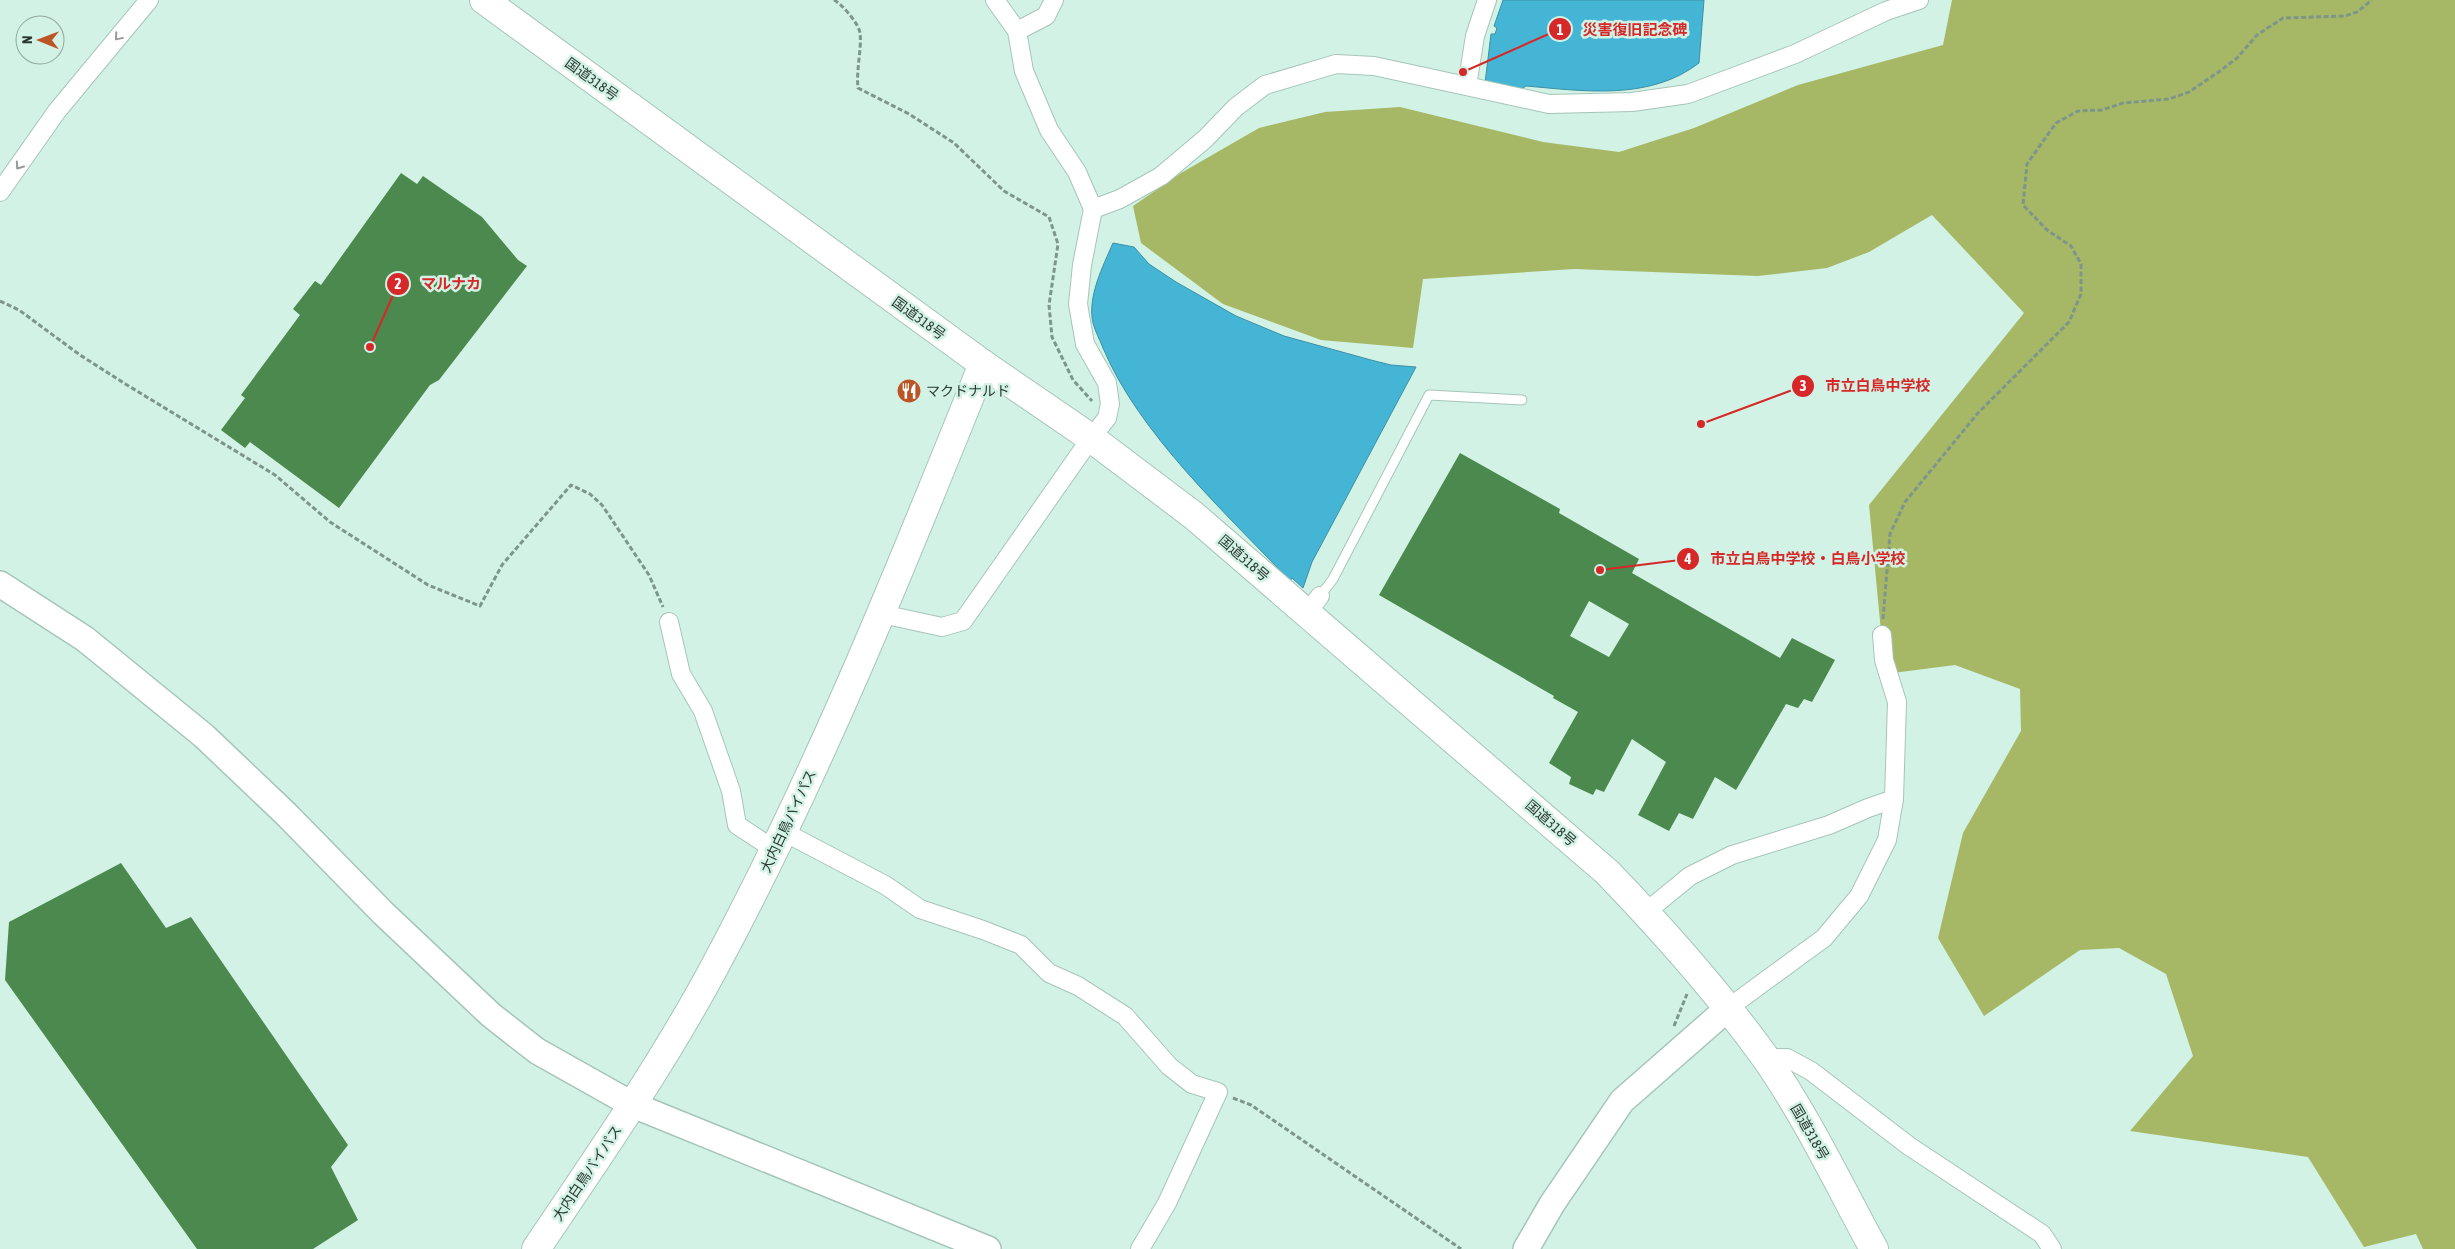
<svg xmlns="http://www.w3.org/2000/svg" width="2455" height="1249" font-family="'Asap Condensed','Noto Sans JP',sans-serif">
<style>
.forest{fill:#a6b866}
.water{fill:#45b5d5;stroke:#3d8fa4}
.building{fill:#4c894e;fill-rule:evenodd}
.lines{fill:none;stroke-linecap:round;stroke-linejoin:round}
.lane-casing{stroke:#a6c5b9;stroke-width:11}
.street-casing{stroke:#a6c5b9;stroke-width:20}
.secondary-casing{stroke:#a6c5b9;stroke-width:28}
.highway-casing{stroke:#a6c5b9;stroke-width:30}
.path{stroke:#7e958c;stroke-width:3;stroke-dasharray:5 2.5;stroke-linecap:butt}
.lane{stroke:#fff;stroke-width:9}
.street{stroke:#fff;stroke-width:18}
.secondary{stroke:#fff;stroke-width:25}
.highway{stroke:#fff;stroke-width:28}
.oneway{stroke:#949b98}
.labels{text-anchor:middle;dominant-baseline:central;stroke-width:5;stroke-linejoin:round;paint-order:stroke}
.street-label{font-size:14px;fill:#2a3732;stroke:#d2f2e5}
.poi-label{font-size:14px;fill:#2a3732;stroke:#d2f2e5;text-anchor:start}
.leader{fill:none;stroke:#d62828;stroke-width:2}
.callout-dot{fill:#d62828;stroke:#d2f2e5;stroke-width:2}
.mark-label{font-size:15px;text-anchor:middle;font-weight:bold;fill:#fff}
.callout-label{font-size:15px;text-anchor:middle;font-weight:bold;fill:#d62828;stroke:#d2f2e5;stroke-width:5;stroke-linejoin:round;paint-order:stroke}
</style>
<rect width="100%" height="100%" fill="#d2f2e5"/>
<polygon class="forest" points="1952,0 2455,0 2455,1249 2423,1249 2416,1234 2364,1247 2308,1157 2130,1131 2193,1056 2166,974 2119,948 2080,950 1984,1016 1938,938 1963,833 2021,731 2020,689 1955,665 1885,674 1869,505 2024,313 1932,215 1869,252 1827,268 1758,276 1574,269 1423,279 1413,348 1321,340 1223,304 1141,243 1133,206 1181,173 1259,128 1325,112 1400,107 1543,142 1619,152 1694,128 1798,85 1943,45"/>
<g class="water">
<path d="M1503 0H1704L1699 63C1650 101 1584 91 1526 86L1517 92 1485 83 1491 34H1495L1497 28 1494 26Z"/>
<path d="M1113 243 1134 247 1149 264 1176 282 1236 316 1284 336 1371 360 1391 365 1416 367 1312 562 1303 588 1292 578 1290 581C1226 513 1139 434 1103 348 1100 340 1095 331 1093 323 1087 297 1103 266 1113 243Z"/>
</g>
<g class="building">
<polygon points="401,173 417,184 423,176 482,217 518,260 527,266 439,380 430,385 339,508 250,442 245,448 221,430 245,398 241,395 300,315 293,309 315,281 321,285"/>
<path d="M1460 453 1560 509 1559 513 1639 559 1632 573 1780 658 1792 638 1835 660 1812 702 1804 699 1798 708 1786 704 1736 790 1715 777 1693 819 1679 813 1669 831 1638 815 1666 762 1632 739 1604 792 1596 789 1593 795 1569 784 1571 777 1549 763 1578 712 1553 698 1554 696 1379 595ZM1589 601 1629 624 1609 657 1570 636Z"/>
<polygon points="121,863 166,928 191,917 348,1145 331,1167 358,1220 313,1249 197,1249 5,980 9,922"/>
</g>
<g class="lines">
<defs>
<polyline id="lane" points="1320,596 1333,579 1429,395 1522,400"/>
<g id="street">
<polyline points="1017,31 1046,16 1054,0"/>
<polyline points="1467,86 1475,36 1487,0"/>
<polyline points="0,192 57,111 149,0"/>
<polyline points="1093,209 1120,199 1161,176 1205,139 1236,107 1265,85 1336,64 1374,66 1549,104 1632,102 1688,94 1795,54 1886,11 1919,0"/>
<polyline points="1307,613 1320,596"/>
<polyline points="882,614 942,627 963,621 1091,438 1107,418 1110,404 1107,383 1085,344 1078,304 1082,265 1093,209 1077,172 1049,130 1024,71 1017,31 995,0"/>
<polyline points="669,622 681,674 703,711 731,791 737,825 775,850"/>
<polyline points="784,832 885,885 920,909 983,930 1021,945 1049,973 1078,986 1125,1016 1169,1066 1192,1084 1218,1092 1167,1203 1140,1249"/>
<polyline points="1646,912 1690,876 1732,855 1829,825 1868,808 1894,799 1897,702 1884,660 1882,635"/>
<polyline points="1727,1009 1824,938 1859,896 1887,840 1894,799"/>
<polyline points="1765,1058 1787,1058 1811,1071 1909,1146 2042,1234 2052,1249"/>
</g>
<g id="secondary">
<polyline points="0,584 85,639 204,736 286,814 383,913 491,1015 537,1051 633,1105 988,1249"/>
<polyline points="1526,1249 1552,1204 1622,1101 1727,1009"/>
</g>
<g id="highway">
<path d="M484 0 983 364 1091 438 1193 515 1607 872C1663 930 1718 992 1765 1057 1807 1117 1839 1185 1874 1249"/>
<path d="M536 1249C598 1157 662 1065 715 966 819 772 901 568 983 364"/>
</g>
</defs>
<use href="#lane" class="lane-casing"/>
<use href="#street" class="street-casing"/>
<use href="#secondary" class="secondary-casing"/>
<use href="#highway" class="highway-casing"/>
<g class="path">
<path d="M834 0C842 4 859 24 860 33 862 48 856 69 858 88L909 114 954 143 1004 191 1049 217 1058 244 1049 305 1052 337 1073 380 1092 401"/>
<polyline points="0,301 19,310 80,355 127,385 275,475 330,522 428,585 480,606 502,565 571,485 590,494 602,505 649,575 663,607"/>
<polyline points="1883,619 1890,534 1905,502 1978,413 2069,322 2081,294 2081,264 2071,246 2047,230 2023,205 2027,164 2056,123 2078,111 2102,110 2123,103 2169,99 2189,92 2220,71 2237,58 2257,35 2283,18 2345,16 2357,12 2372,0"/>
<polyline points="1674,1026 1687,994"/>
<polyline points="1233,1098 1251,1105 1461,1249"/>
</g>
<use href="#lane" class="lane"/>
<use href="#street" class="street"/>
<use href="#secondary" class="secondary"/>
<use href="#highway" class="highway"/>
</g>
<defs><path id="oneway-chevron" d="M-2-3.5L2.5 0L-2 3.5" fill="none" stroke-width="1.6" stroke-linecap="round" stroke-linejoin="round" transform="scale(1.25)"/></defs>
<g class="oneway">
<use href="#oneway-chevron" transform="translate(118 37) rotate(130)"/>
<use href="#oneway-chevron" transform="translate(19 166) rotate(125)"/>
</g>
<defs>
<symbol id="restaurant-disc" viewBox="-11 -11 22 22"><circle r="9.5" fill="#bb5526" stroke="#d2f2e5"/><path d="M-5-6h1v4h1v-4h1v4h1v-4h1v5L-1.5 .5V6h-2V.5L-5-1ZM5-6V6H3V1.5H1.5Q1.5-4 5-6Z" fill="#fff"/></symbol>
</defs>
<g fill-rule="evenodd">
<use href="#restaurant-disc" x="895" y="377" width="28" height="28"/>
</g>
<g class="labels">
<g class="street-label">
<text transform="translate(592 79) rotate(36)">国道318号</text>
<text transform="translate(919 318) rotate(36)">国道318号</text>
<text transform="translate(1244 558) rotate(41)">国道318号</text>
<text transform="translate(788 821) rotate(-65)">大内白鳥バイパス</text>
<text transform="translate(1551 823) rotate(41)">国道318号</text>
<text transform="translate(1810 1132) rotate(60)">国道318号</text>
<text transform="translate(587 1173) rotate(-56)">大内白鳥バイパス</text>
</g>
<g class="poi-label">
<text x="926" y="391">マクドナルド</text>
</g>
</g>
<path class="leader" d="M1463 72L1560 29M370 347L398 284M1701 424L1803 386M1600 570L1688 559"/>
<g class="callout-dot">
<circle cx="1463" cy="72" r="5"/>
<circle cx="370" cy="347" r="5"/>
<circle cx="1701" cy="424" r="5"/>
<circle cx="1600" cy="570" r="5"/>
<circle cx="1560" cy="29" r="12"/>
<circle cx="398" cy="284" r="12"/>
<circle cx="1803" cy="386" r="12"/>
<circle cx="1688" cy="559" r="12"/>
</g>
<g class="mark-label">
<text x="1560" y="35">1</text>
<text x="398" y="289">2</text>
<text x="1803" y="391">3</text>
<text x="1688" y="564">4</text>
</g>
<g class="callout-label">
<text x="1635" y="35">災害復旧記念碑</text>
<text x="451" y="289">マルナカ</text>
<text x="1878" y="391">市立白鳥中学校</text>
<text x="1808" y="564">市立白鳥中学校・白鳥小学校</text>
</g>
<g transform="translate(40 40) rotate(271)"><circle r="24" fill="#d2f2e5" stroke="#8fa79d"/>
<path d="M0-4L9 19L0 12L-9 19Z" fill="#bb5526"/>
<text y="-8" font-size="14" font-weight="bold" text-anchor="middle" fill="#2a3732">N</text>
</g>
</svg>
